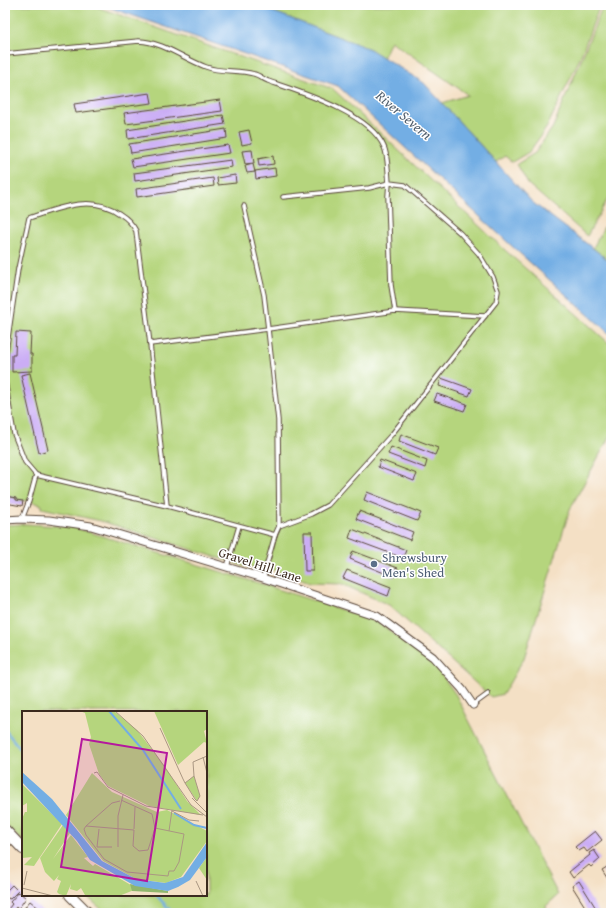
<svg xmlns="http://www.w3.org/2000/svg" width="616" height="918" font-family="'Gentium Book Plus',serif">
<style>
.green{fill:#b5d57d;stroke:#78804e}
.water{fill:#73aee4;stroke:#576c81}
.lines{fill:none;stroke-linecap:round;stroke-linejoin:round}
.stream{stroke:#73aee4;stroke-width:2.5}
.building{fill:#cbadf5}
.service-casing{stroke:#574537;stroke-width:5.5}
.minor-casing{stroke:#574537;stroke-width:9}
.secondary-casing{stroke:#574537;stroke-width:12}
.service{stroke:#fff;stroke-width:3.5}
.minor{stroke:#fff;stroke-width:7}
.secondary{stroke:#fff;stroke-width:10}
.service-dot{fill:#5c6f8a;stroke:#fff;stroke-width:1.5}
.labels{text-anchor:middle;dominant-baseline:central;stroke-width:3;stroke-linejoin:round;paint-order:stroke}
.service-label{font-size:13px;fill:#4e5e75;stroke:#fff;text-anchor:start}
.street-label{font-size:13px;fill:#3b2a1e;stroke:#fff}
.water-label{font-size:14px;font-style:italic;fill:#515f6d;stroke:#fff}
.inset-river{fill:none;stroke:#73aee4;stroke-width:2}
.inset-road{fill:none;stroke:#aa9782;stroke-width:1}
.view{fill:#b5179e;fill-opacity:0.15;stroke:#b5179e;stroke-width:2}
.inset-edge{fill:none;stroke:#3b2a1e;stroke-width:2}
</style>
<rect width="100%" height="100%" fill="#fff"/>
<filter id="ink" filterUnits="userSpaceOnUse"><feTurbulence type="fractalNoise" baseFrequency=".025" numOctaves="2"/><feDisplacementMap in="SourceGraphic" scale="8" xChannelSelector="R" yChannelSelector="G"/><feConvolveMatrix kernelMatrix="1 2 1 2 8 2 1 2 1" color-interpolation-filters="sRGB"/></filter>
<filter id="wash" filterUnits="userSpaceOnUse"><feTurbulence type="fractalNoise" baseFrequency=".012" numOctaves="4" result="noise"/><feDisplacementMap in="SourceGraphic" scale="16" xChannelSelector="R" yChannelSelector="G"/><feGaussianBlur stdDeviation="0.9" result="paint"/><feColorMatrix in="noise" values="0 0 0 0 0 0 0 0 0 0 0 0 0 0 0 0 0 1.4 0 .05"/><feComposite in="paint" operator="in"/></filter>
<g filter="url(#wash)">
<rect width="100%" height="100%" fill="#f4e0c5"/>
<g class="green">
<polygon points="5,5 91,5 333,89 506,251 611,345 611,434 570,509 524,658 503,694 491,697 389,605 342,584 310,583 266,567 247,567 101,521 42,508 42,505 29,501 16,500 16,498 5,496"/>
<polygon points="256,5 600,5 580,58 547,127 529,152 512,162 505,156 496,162 442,103 468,95 391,41 383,58 370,49"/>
<polygon points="603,5 611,5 611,193 587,236 528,184 517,164 535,153 553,127 582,58"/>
<polygon points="611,213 611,262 593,248"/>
<polygon points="26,524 72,527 262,584 376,621 432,661 456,695 558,895 546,906 547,913 106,913 85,895 206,895 206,712 23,712 23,841 5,825 5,525"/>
</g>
<polygon class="water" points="102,5 256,5 370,49 424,83 532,202 611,262 611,335 515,249 338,86"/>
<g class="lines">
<g class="stream">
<polyline points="5,730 23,752"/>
<polyline points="156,895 173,913"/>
</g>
</g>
<g id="blocks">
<g class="building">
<polygon points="150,93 152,103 76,113 74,104"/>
<polygon points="220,100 222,111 126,124 124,113"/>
<polygon points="223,115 225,124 128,139 127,130"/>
<polygon points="226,129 227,138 131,153 129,144"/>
<polygon points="249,130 252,143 242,145 239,132"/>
<polygon points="228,145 230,153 133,167 131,159"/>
<polygon points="252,150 254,163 245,164 242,151"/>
<polygon points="273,156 274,164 259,166 258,159"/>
<polygon points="231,160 232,167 135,181 134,173"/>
<polygon points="253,164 255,172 247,173 245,166"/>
<polygon points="275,168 276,176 256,179 255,171"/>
<polygon points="235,175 236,183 218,185 217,178"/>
<polygon points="213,178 214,186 137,197 136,189"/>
<polygon points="16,332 31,333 30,354 32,354 32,371 12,372 12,355 15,355"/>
<polygon points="30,373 48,450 39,453 21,375"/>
<polygon points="441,378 472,389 469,396 439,386"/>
<polygon points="437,394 467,404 464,411 434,401"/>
<polygon points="401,434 438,448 435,455 399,441"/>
<polygon points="391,447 427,461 425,468 388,454"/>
<polygon points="380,460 417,474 414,481 378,467"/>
<polygon points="367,492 421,513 417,521 364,500"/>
<polygon points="5,496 16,498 16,500 23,501 22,506 5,503"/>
<polygon points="359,511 413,532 410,540 356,519"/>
<polygon points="352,529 406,550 403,558 349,538"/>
<polygon points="304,532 312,532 313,571 305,571"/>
<polygon points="353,551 398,568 394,577 350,559"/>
<polygon points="347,570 391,587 388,596 343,578"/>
<polygon points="595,831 602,840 587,852 584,848 579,851 575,847"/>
<polygon points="594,850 600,859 591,867 589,865 573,878 569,872 590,855 589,853"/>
<polygon points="610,865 611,867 611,884 602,870"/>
<polygon points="579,881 599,913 589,913 572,886"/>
<polygon points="12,885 18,891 10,899 8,898 5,901 5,892"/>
<polygon points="19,892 26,898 18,909 16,907 11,913 5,913 12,904 10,902"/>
<polygon points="30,901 45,913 20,913"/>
</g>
</g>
</g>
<g filter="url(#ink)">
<use href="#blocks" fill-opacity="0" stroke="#574537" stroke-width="1"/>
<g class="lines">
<defs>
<g id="service">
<path d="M5 54 139 41C163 42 184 59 206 67 222 73 238 69 254 74 259 75 263 79 268 81 300 92 370 113 384 147 388 155 388 174 389 183L405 185 460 233 479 254 493 277 498 291 496 302 485 316"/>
<polyline points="283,197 369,188 389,183 388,196 391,285 395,311"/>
<polyline points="244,206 264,295 268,329 278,420 279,526 275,535 263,578"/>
<polyline points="150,344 167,506"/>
<path d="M5 381 6 351 18 269 29 218C59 208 92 194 120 214 128 219 132 223 136 231L150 344 268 329 395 311 485 316 392 434 328 505 311 514 279 526"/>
<polyline points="5,381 14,434 25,462 36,475 167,506 275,535"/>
<polyline points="22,519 29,501 36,475"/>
<polyline points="227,567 239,526"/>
<polyline points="473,705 488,694"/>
</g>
<polyline id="minor" points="5,520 22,519 49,520 91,526 263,578 377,616 433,657 462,689 473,705"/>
<g id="secondary">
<polyline points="5,830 23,849"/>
<polyline points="70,895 88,913"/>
</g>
</defs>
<use href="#service" class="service-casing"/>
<use href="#minor" class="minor-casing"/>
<use href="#secondary" class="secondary-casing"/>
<use href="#service" class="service"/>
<use href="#minor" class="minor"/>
<use href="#secondary" class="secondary"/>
</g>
</g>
<circle class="service-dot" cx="374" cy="564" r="4"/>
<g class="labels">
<g class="service-label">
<text x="382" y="557">Shrewsbury<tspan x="382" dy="15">Men's Shed</tspan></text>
</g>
<g class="street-label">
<text transform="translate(260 565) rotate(18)">Gravel Hill Lane</text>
</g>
<g class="water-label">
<text transform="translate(404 115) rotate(40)">River Severn</text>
</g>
</g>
<g transform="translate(22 711)">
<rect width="185" height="185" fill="#f4e0c5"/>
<path d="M58 0H92L115 19 142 54 165 90 179 104 127 95 86 75 77 63 67 33 69 26 63 2ZM132 0H185V18L182 20 185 32 182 31 156 54ZM70 62 90 81 135 101 145 99 185 120V130L159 166 144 172 114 168 81 150 44 104ZM172 65 178 85 175 90 163 72ZM0 73 40 113 12 155 2 154 10 146 0 147V108L3 101H5V92L0 95ZM41 114 48 122 31 148 49 124 66 146 62 147 71 155 73 153 119 180 112 179 97 185H57L63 184 59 177 55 180 48 178 49 173 44 185 37 183 35 181 39 170 35 168 37 164 32 170 23 161 18 147ZM185 146V169L177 157Z" fill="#b5d57d"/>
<path d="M108 173 146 180V182L110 180Z" fill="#90b66c"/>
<path d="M0 61 30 88 80 150 114 168 143 172 161 166 185 131V146L168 169 156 176 146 180 113 175 68 149 55 130 0 71Z" fill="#73aee4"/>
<path class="inset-river" d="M87 0 121 39 159 98M152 102 172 114 185 117"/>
<path class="inset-road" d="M93 0 121 25 169 94 185 106M138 17 161 68 163 72 173 88 175 90 178 85 172 65 163 72M181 46 185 62M72 62 75 61 86 76 124 95 181 104M172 65 171 51 185 45M170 87 185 102M99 89 130 103 133 117M150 100 167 109 177 110M64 115 62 118 64 124 82 148 105 161 146 165 147 160H152L157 151 162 123 133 117 126 139 117 140 111 135 112 119 64 115 90 92 98 90M77 118 75 136H90M112 118 113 96M147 120 150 99M96 136V105L101 84M174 170 181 185M2 174 5 160M0 177 31 185"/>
<path class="view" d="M60 28 145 42 125 170 39 156Z"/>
<rect width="185" height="185" class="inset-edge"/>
</g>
<rect width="616" height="918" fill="none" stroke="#fff" stroke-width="20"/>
</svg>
